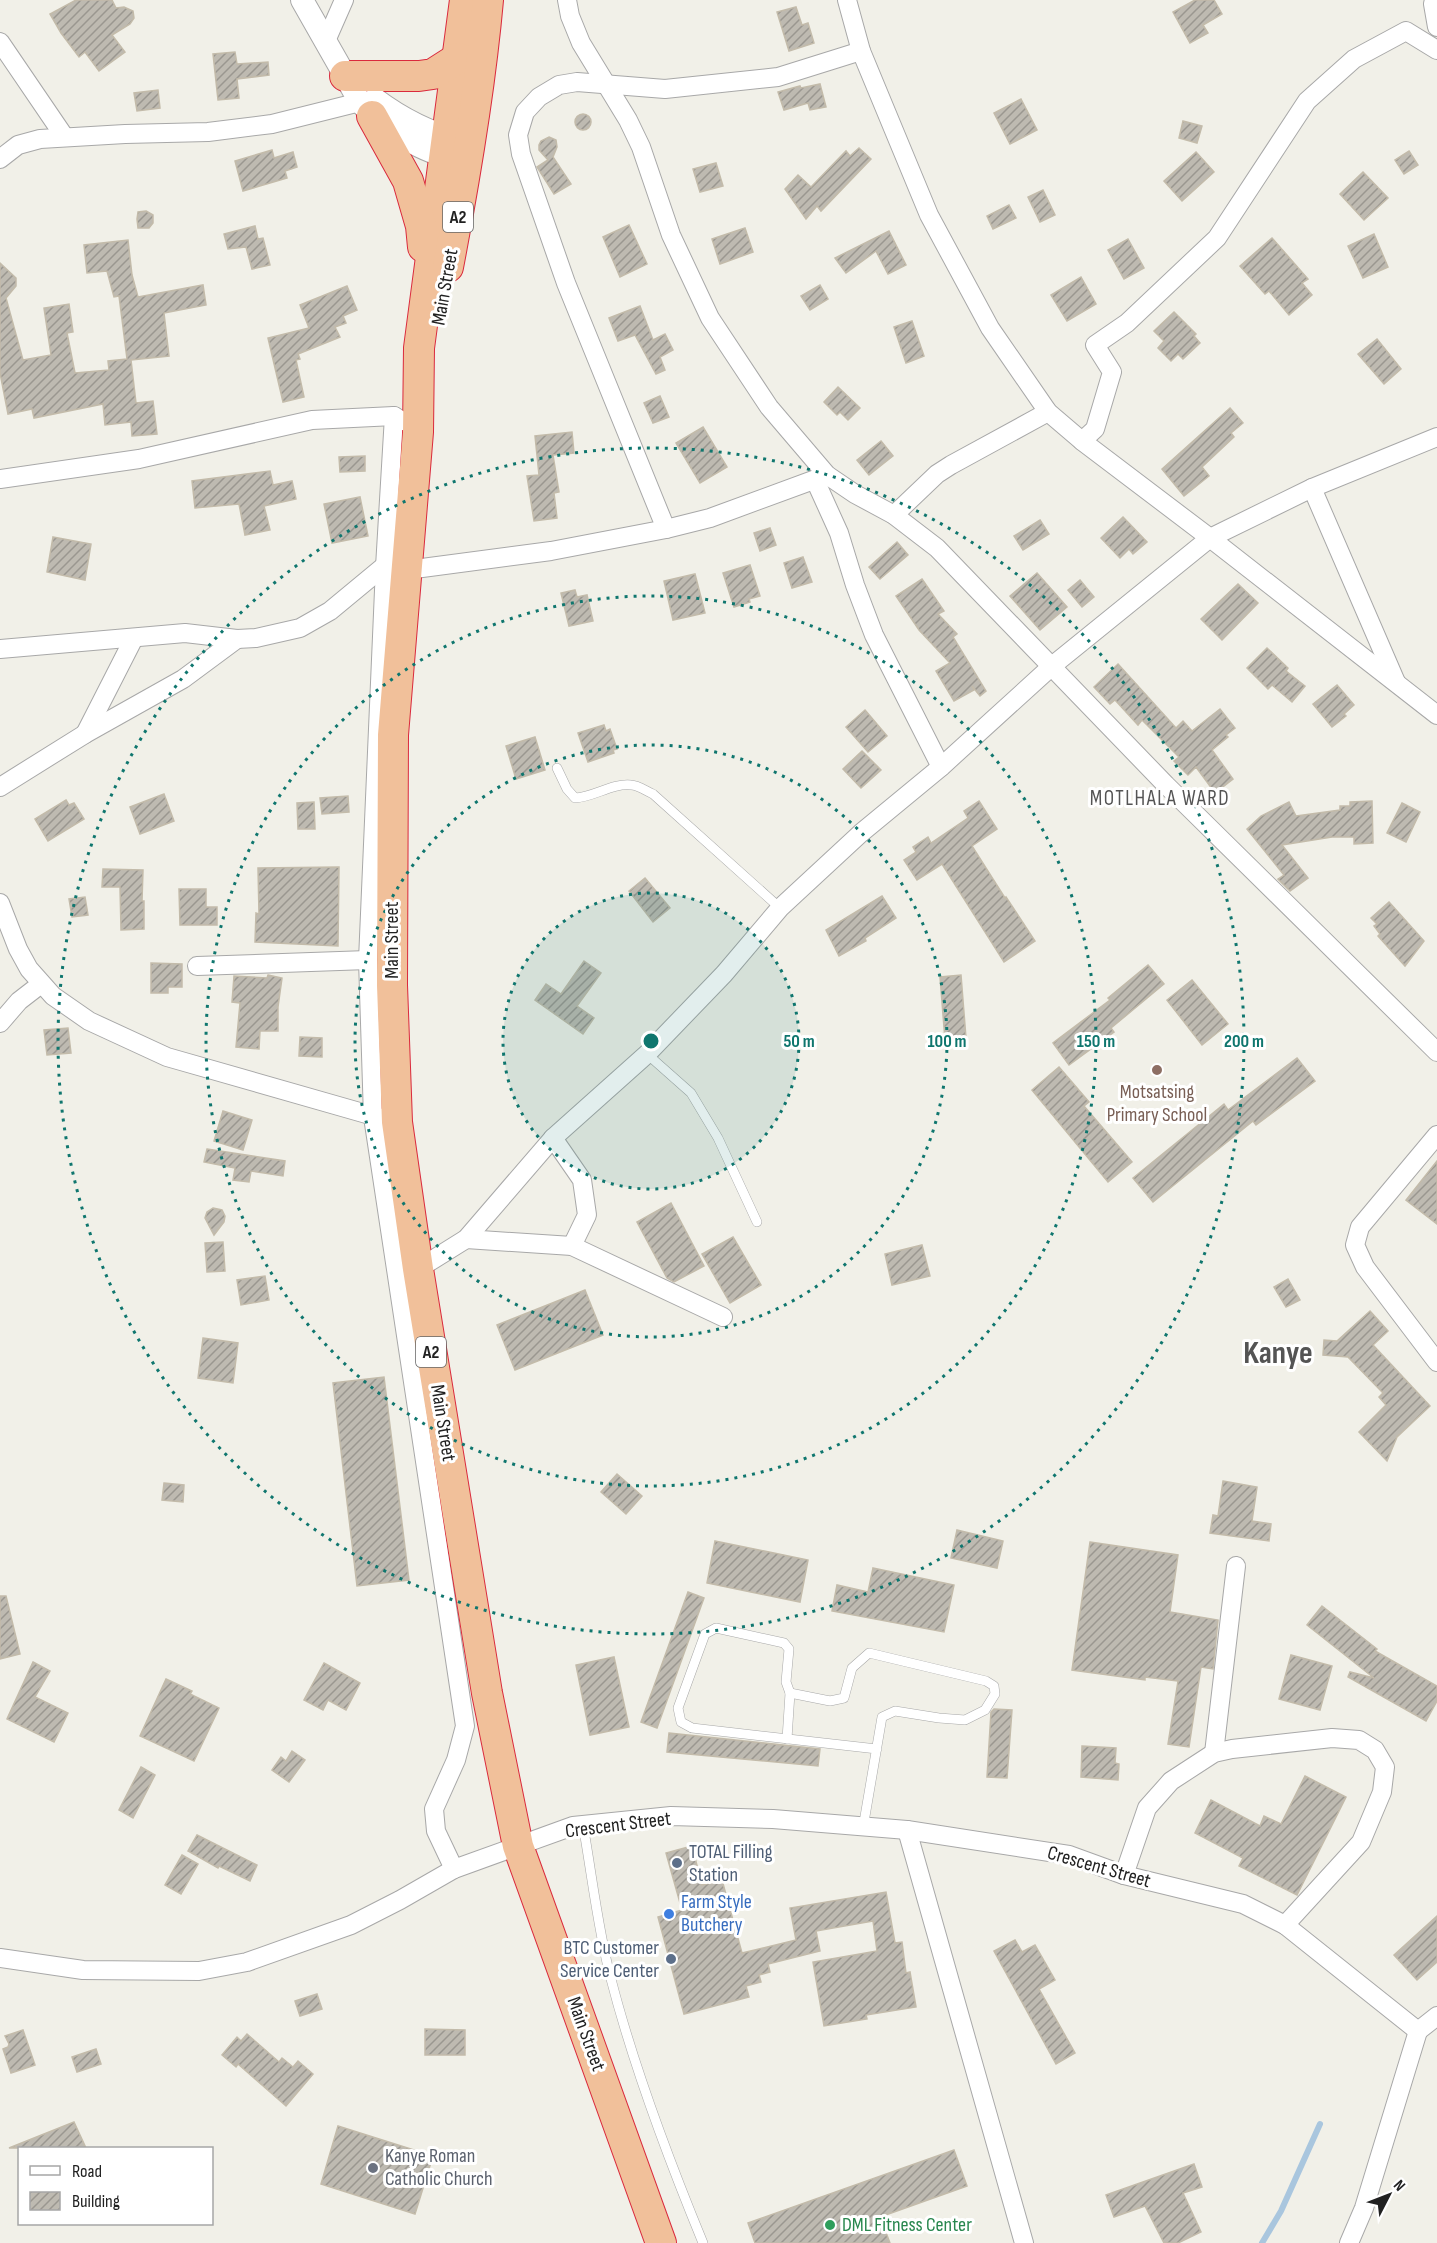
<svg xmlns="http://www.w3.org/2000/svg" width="1437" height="2243" font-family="'Sofia Sans Condensed',sans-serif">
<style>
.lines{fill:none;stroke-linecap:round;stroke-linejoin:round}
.stream{stroke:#a9c6de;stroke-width:6}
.building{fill:url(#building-hatch);stroke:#c3bbaa;stroke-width:1.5}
.service-casing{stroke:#a8a8a8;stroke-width:10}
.minor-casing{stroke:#a8a8a8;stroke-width:20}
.tertiary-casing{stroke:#a8a8a8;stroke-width:24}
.trunk-casing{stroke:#da2a3d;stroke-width:32}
.service{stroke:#fff;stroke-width:9}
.minor{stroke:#fff;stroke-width:18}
.tertiary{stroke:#fff;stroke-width:22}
.trunk{stroke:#f1c09a;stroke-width:30}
.ring{fill:none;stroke:#0f766e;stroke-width:3;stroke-dasharray:3 6}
.education-dot{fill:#8d6e63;stroke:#fff;stroke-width:2}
.service-dot{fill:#5c6f8a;stroke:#fff;stroke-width:2}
.shop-dot{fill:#3f7fe0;stroke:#fff;stroke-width:2}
.worship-dot{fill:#6b7280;stroke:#fff;stroke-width:2}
.leisure-dot{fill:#2e9e5b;stroke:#fff;stroke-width:2}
.labels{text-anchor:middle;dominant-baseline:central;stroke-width:6;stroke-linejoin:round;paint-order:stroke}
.shield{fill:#fff;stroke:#646464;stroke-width:1.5}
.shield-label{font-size:18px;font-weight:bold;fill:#212121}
.street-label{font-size:20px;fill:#212121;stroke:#fff}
.education-label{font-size:20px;fill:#785e54;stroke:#fff}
.service-label{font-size:20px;fill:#4e5e75;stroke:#fff;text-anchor:start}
.shop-label{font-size:20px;fill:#366cbe;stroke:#fff;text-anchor:start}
.worship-label{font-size:20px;fill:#5b616d;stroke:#fff;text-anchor:start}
.leisure-label{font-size:20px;fill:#27864d;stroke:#fff;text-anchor:start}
.neighbourhood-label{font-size:21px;letter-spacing:1.5px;fill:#545454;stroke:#fff}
.town-label{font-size:32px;font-weight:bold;fill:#545454;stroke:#fff}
.centre{fill:#0f766e;stroke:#fff;stroke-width:3}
.ring-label{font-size:18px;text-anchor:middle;font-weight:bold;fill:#0f766e;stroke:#fff;stroke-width:6;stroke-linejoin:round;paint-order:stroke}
</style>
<defs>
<pattern id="building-hatch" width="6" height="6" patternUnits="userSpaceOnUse" patternTransform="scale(1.5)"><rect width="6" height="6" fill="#bebab1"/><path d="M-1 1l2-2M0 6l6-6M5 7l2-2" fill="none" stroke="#9a9790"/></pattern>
</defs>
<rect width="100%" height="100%" fill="#f1f0e8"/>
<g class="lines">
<polyline class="stream" points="1262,2243 1281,2211 1320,2124"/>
</g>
<g class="building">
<polygon points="76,0 112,0 116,8 124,7 133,11 134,18 130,24 112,35 125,52 99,71 85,52 79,57 61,33 50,14"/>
<polygon points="1195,0 1214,0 1222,14 1203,25 1208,33 1190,43 1173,12"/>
<polygon points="796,7 802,25 808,23 814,43 789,51 777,12"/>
<polygon points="235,52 237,64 268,62 269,75 237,79 239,98 218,100 213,54"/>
<polygon points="820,84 826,107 810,110 808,103 784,110 778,92 800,86 801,88"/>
<polygon points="158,90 160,108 137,111 134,93"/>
<polygon points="1021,99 1037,130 1010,144 994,113"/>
<circle cx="583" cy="122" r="8"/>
<polygon points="1183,121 1202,126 1197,143 1179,138"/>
<polygon points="549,137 556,140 557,147 553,157 571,184 554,194 537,167 548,160 539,150 539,145 541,141"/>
<polygon points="859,148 871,159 821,211 817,206 806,219 785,189 798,175 811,187 846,151 850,156"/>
<polygon points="272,150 274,158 293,152 297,167 285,171 287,178 243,191 235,161"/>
<polygon points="1409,151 1418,165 1404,174 1395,160"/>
<polygon points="1196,152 1214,172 1182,201 1164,181"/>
<polygon points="716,163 723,186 700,192 693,169"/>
<polygon points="1363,172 1388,198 1364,220 1340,194"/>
<polygon points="1043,190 1055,215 1040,222 1028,197"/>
<polygon points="1009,205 1016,218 993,229 987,216"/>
<polygon points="146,211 153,215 153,223 149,228 138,228 137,219 138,212"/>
<polygon points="629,225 647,264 620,277 603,237"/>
<polygon points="255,226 258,239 263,238 270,265 252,269 246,247 228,249 224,234"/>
<polygon points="745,228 753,252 720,264 712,239"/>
<polygon points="889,231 906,265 888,274 876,251 846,273 835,258"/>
<polygon points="1374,234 1388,267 1363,278 1348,246"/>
<polygon points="1272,238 1308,279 1302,283 1312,295 1289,315 1269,291 1265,294 1240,266"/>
<polygon points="1128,239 1144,268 1124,279 1108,250"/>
<polygon points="128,240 132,275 138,297 203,285 206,305 164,313 169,356 131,360 136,403 153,401 157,434 132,436 131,422 105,425 103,404 34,418 32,409 8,414 0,373 0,263 16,278 16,286 6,298 23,360 51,355 44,308 69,304 73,332 67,333 75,373 109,370 108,361 127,359 119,296 114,297 107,271 87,273 84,245"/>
<polygon points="1081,277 1096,304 1067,321 1051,295"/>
<polygon points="820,285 828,299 810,310 801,296"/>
<polygon points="347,286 357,310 343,316 346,323 335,327 340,337 298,354 300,359 296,360 304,397 283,402 268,338 309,328 300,305"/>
<polygon points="640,306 653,340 665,334 673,350 660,357 665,370 656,374 635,335 618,341 609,318"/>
<polygon points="1174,312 1196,334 1194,336 1200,343 1183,359 1178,354 1171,361 1158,348 1164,341 1154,331"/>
<polygon points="912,321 924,356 906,363 894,327"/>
<polygon points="1377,339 1401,369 1384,384 1358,354"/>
<polygon points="838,387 860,408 848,420 840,412 837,415 824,402"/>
<polygon points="660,396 669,417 653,423 644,403"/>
<polygon points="1230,408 1243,423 1231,433 1234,437 1202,467 1209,476 1184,496 1162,469"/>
<polygon points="703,427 727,467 700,483 676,443"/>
<polygon points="572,432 574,453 553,455 559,492 554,493 557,518 534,521 527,476 539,475 535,436"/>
<polygon points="881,441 893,456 869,475 857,460"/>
<polygon points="365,456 365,471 340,472 339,457"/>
<polygon points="270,471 273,485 292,481 296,499 264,506 270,530 245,535 239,504 195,508 192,481"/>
<polygon points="360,497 368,536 332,543 324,504"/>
<polygon points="1123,517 1147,542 1133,554 1129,549 1120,558 1101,538"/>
<polygon points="1040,520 1049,534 1023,550 1014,536"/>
<polygon points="770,528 776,545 760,551 754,533"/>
<polygon points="53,537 91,544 85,580 47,572"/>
<polygon points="897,542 908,555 880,579 869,567"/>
<polygon points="803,557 812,582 792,588 784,563"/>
<polygon points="750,565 760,596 749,599 750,602 734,607 723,573"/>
<polygon points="1037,573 1067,607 1040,630 1010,596"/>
<polygon points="695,574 705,613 673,620 664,581"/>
<polygon points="922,579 944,611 938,614 957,634 953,637 986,691 980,696 972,686 974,690 954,701 936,671 950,663 919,630 896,596"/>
<polygon points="1080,580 1094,597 1082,607 1068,590"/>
<polygon points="1238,584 1258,603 1222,640 1201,619"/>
<polygon points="575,590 577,597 587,595 593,621 569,626 561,593"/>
<polygon points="1267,648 1288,668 1286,671 1305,686 1292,702 1272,685 1268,689 1247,668"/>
<polygon points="1118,664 1176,728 1183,721 1192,731 1220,709 1235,728 1226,735 1228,737 1212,750 1233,779 1215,793 1196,767 1188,775 1174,761 1179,757 1142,720 1138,725 1115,700 1110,704 1094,687"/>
<polygon points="1337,685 1354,705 1344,714 1346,716 1332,727 1313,704"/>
<polygon points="865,710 887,736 868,752 846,727"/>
<polygon points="604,725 606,731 610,729 617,749 613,750 614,753 588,762 578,733"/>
<polygon points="535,737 545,770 516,779 506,746"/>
<polygon points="862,751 881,770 861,788 843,769"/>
<polygon points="164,794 174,821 140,834 130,807"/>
<polygon points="348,796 349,812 322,814 320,798"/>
<polygon points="66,800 69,805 74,803 84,819 48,841 35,819"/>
<polygon points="979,801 997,829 972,846 1005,898 1006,897 1035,941 1004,962 942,864 917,880 904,860 916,852 913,847 928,837 931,843 968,818 964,811"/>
<polygon points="1372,801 1373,843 1354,844 1354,837 1332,837 1282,845 1308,878 1290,891 1278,879 1284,875 1247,829 1261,816 1289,802 1296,816 1340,810 1340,806 1350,806 1350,802"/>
<polygon points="314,802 315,829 298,829 297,803"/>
<polygon points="1402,803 1420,812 1406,842 1387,833"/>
<polygon points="339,867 338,946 255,942 256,913 259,914 258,868"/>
<polygon points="103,869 143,870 142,901 144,901 144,929 121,930 120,887 102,887"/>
<polygon points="645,878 670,908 653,922 629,891"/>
<polygon points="179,889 206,889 206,907 217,907 217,925 180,925"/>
<polygon points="882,896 896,918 865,938 866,941 839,956 826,930"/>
<polygon points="85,897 88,915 72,917 69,899"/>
<polygon points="1389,902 1424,941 1405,966 1378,936 1380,934 1374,926 1377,924 1371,918"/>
<polygon points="584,961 601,973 577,1006 594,1018 583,1034 535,1000 546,984 561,994"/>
<polygon points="151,963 182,964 182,987 168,987 168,993 151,993"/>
<polygon points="1148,965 1164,984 1111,1028 1114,1032 1069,1065 1053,1043 1110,1000 1108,998"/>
<polygon points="268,975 282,978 278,1007 278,1031 260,1031 259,1049 236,1047 240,1003 232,1002 234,976 267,978"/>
<polygon points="961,975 966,1038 945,1040 940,977"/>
<polygon points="1192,980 1228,1024 1202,1045 1167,1000"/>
<polygon points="68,1028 71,1053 47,1055 44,1030"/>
<polygon points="300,1037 322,1038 322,1057 299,1056"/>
<polygon points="1297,1058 1315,1081 1256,1125 1253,1121 1153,1202 1133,1178 1224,1104 1228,1110"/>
<polygon points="1059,1067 1089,1102 1084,1106 1132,1162 1108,1182 1032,1090"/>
<polygon points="223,1111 252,1120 243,1150 214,1141"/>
<polygon points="207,1149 285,1161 283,1176 251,1171 249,1182 233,1180 235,1168 204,1162"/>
<polygon points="1437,1161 1437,1224 1406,1200"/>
<polygon points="671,1203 704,1266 674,1282 667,1278 637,1222"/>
<polygon points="213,1208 222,1210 225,1216 224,1222 214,1235 205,1218 207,1212"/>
<polygon points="733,1237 761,1285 730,1303 702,1254"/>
<polygon points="223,1242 225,1271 207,1272 205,1243"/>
<polygon points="922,1245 930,1276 892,1285 885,1254"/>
<polygon points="265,1276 269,1300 241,1305 237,1280"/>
<polygon points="1288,1279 1300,1300 1286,1307 1274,1287"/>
<polygon points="585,1290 603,1335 515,1370 497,1325"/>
<polygon points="1370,1311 1388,1331 1373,1345 1430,1406 1397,1437 1387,1461 1359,1432 1386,1405 1379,1397 1383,1393 1348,1357 1323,1355 1324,1340 1337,1341"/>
<polygon points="203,1338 238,1343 233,1383 198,1378"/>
<polygon points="384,1377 409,1580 357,1586 333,1383"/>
<polygon points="617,1474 642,1496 626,1514 601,1492"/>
<polygon points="1223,1481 1257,1487 1252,1521 1271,1524 1269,1541 1210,1533 1213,1515 1218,1516"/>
<polygon points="164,1483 184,1485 183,1502 162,1500"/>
<polygon points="957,1530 1003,1541 997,1568 951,1558"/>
<polygon points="715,1541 808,1560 800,1602 707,1583"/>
<polygon points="1090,1542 1178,1555 1170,1612 1218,1620 1213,1669 1201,1667 1189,1747 1168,1744 1178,1681 1145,1677 1145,1680 1072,1670"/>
<polygon points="873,1568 954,1585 944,1632 832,1611 837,1585 868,1592"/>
<polygon points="688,1592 704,1598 657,1728 641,1722"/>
<polygon points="0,1596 6,1596 20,1654 0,1659"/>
<polygon points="1322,1606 1377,1649 1375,1651 1437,1686 1437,1701 1426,1721 1348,1677 1350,1672 1374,1678 1307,1625"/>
<polygon points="1291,1655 1332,1666 1320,1710 1279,1699"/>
<polygon points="614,1657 629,1727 590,1735 576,1665"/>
<polygon points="33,1662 50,1671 35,1697 68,1713 54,1742 7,1719"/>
<polygon points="324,1663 360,1683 346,1710 328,1700 323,1710 304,1700"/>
<polygon points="166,1679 192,1691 190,1694 219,1708 194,1761 140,1736"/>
<polygon points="994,1709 1012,1710 1007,1778 987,1777 991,1712"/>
<polygon points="669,1733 820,1749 818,1766 667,1752"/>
<polygon points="1082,1746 1116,1748 1115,1763 1119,1764 1118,1780 1081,1777"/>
<polygon points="292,1751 305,1760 289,1782 272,1770 281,1757 286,1761"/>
<polygon points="141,1767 155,1775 133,1818 119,1810"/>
<polygon points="1305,1776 1346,1797 1297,1895 1239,1866 1243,1858 1195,1833 1211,1800 1260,1826 1264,1816 1281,1824"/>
<polygon points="197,1835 257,1865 250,1881 219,1866 218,1868 188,1851"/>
<polygon points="692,1846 702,1885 722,1880 742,1953 796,1940 790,1908 886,1892 895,1943 902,1942 906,1973 910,1972 916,2007 866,2015 867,2019 824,2026 813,1962 877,1951 873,1921 816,1931 820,1951 768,1964 770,1972 759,1975 761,1982 746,1986 749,1997 684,2014 658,1917 682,1910 666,1853"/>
<polygon points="182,1855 198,1864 181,1894 165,1885"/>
<polygon points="1437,1916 1437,1962 1417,1980 1394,1955"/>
<polygon points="1015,1940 1022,1952 1035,1945 1055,1980 1039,1989 1075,2053 1056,2064 994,1951"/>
<polygon points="317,1994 322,2009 300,2016 295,2001"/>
<polygon points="425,2029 465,2030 465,2055 425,2055"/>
<polygon points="23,2030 35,2065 11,2073 3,2049 8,2047 9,2044 5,2036"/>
<polygon points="247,2034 279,2062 282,2058 293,2067 298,2061 313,2074 286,2106 238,2064 236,2067 222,2055 237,2037 241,2041"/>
<polygon points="96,2049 101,2064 77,2072 72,2057"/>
<polygon points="74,2122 86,2148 9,2148"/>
<polygon points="338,2126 433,2156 415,2214 321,2184"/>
<polygon points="954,2150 967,2186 880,2217 890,2243 755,2243 748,2223"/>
<polygon points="1194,2164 1202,2187 1183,2193 1201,2232 1178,2243 1164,2243 1145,2206 1114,2217 1106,2195"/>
</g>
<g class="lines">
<defs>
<g id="service">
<path d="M557 768 567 789 575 798C594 797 612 783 631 785 638 785 646 791 653 794L780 908"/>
<polyline points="647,1054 691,1093 718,1138 757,1222"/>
<polyline points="787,1739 790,1693"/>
<path d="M583 1825C592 1875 598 1931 611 1979 634 2068 668 2158 703 2243"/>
<polyline points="863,1828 882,1717 895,1711 939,1718 965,1720 985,1710 995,1694 994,1686 986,1681 869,1653 852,1668 844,1698 830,1701 790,1693 786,1682 789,1649 784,1643 716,1628 705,1634 678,1708 681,1722 692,1728 877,1749"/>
</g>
<g id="minor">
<polyline points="567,0 570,16 581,43 628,120 641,147 671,235 710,318 769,407 827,475 855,494 894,515 937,548 1166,785 1437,1052"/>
<polyline points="847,0 861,51 929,215 990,328 1048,412 1082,441 1210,538 1437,715"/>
<polyline points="1434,0 1433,4 1437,27"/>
<polyline points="326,41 344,0"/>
<polyline points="0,42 64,136"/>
<polyline points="0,159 18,145 40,139 125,134 208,132 272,124 360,102"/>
<polyline points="394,416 385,567 368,960 373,1117 465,1726 456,1760 434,1809 436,1831 454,1869"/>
<polyline points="1082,441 1095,429 1112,372 1095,345 1127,323 1217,238 1307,101 1354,59 1406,31 1437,50"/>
<polyline points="0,479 139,459 312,420 394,416 402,421"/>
<polyline points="815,480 839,533 855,585 874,635 941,767"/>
<polyline points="1312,488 1396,682"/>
<polyline points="894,515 937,474 951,465 1048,412"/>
<polyline points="666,529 566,283 521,154 518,135 525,112 539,97 559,85 577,82 665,89 778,77 861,51"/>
<polyline points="407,570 551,551 666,529 710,518 827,475"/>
<polyline points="0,649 185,633 237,639 256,638 300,628 330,611 388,563"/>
<polyline points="85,734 134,638"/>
<polyline points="0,787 85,734 183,679 237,639"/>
<polyline points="0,903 18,949 29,969 53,996 89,1021 167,1057 384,1119"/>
<polyline points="197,966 368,960"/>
<polyline points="0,1023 19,1001 41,984"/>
<polyline points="1437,1135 1360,1227 1355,1245 1365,1267 1437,1362"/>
<polyline points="553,1138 582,1180 587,1215 572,1246"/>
<polyline points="466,1239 572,1246 723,1317"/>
<polyline points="418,1269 466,1239 553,1138 647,1054 724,974 780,908 861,833 941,767 1052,666 1210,538 1312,488 1437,437"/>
<polyline points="1214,1753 1236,1566"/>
<polyline points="907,1830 1024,2243"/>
<polyline points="1124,1875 1147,1808 1171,1781 1214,1753 1232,1749 1332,1738 1359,1740 1375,1750 1385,1767 1382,1792 1361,1842 1285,1925"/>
<polyline points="0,1958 83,1970 199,1971 247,1962 351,1925 400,1900 454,1869 573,1826 671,1816 773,1819 907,1830 1069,1855 1124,1875 1243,1904 1285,1925 1418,2031"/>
<polyline points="1418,2031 1437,2016"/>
<polyline points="1349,2243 1364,2208 1418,2031"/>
</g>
<g id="tertiary">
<path d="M302 0 360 102C382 128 425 154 458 159"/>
<path d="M375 99C399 117 430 133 460 141"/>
</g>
<g id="trunk">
<polyline points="465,0 419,348 418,432 393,735 392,985 397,1122 418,1269 487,1693 518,1846 661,2243"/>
<polyline points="345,76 419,76 433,74 458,58"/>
<polyline points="372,116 408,181 421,226 423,247"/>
<path d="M448 267C465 178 480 90 488 0"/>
</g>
</defs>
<use href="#service" class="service-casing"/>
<use href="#minor" class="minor-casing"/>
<use href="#tertiary" class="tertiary-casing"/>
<use href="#trunk" class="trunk-casing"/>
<use href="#service" class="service"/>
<use href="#minor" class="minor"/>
<use href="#tertiary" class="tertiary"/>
<use href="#trunk" class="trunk"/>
</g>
<circle cx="651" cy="1041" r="148" fill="#0f766e" fill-opacity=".12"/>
<g class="ring">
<circle cx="651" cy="1041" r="148"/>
<circle cx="651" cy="1041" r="296"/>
<circle cx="651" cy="1041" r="445"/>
<circle cx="651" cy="1041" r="593"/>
</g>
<circle class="education-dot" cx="1157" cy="1070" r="6"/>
<g class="service-dot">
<circle cx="677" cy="1863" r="6"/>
<circle cx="671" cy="1959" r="6"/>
</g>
<circle class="shop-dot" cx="669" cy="1914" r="6"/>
<circle class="worship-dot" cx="373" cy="2168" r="6"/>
<circle class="leisure-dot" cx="830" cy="2225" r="6"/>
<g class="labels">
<g class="shield">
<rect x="443" y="202" width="30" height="30" rx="4.5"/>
<rect x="416" y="1337" width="30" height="30" rx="4.5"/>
</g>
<g class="shield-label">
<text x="458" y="217">A2</text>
<text x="431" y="1352">A2</text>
</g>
<g class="street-label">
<text transform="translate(445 287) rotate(-80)">Main Street</text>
<text transform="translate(392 940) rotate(-90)">Main Street</text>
<text transform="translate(443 1423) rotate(81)">Main Street</text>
<text transform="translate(618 1825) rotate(-7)">Crescent Street</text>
<text transform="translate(1099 1867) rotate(16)">Crescent Street</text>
<text transform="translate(586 2034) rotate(70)">Main Street</text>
</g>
<g class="education-label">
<text x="1157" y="1092">Motsatsing<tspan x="1157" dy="23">Primary School</tspan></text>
</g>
<g class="service-label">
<text x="689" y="1852">TOTAL Filling<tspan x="689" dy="23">Station</tspan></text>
<text x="659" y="1948" text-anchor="end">BTC Customer<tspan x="659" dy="23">Service Center</tspan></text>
</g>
<g class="shop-label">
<text x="681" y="1902">Farm Style<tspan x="681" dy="23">Butchery</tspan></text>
</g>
<g class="worship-label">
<text x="385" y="2156">Kanye Roman<tspan x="385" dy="23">Catholic Church</tspan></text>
</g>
<g class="leisure-label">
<text x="842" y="2225">DML Fitness Center</text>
</g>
<g class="neighbourhood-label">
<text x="1160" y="798">MOTLHALA WARD</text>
</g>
<g class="town-label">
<text x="1278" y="1353">Kanye</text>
</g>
</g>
<circle cx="651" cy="1041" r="9" class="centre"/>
<g class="ring-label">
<text x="799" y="1047">50 m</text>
<text x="947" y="1047">100 m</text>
<text x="1096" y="1047">150 m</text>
<text x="1244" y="1047">200 m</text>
</g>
<rect x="18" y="2147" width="195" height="78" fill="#ffffff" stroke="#a6a6a6" stroke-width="1.5"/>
<rect x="30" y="2166" width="30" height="9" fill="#ffffff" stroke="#a6a6a6" stroke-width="1.5"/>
<text x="72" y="2177" font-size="18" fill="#212121">Road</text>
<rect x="30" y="2192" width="30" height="18" fill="url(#building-hatch)" stroke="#a6a6a6" stroke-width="1.5"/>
<text x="72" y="2207" font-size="18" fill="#212121">Building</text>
<g transform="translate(1389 2195) rotate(48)" stroke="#ffffff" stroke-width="4.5" paint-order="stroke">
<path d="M0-4.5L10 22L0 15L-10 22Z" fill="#212121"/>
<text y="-9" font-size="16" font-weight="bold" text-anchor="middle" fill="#212121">N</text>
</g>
</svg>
